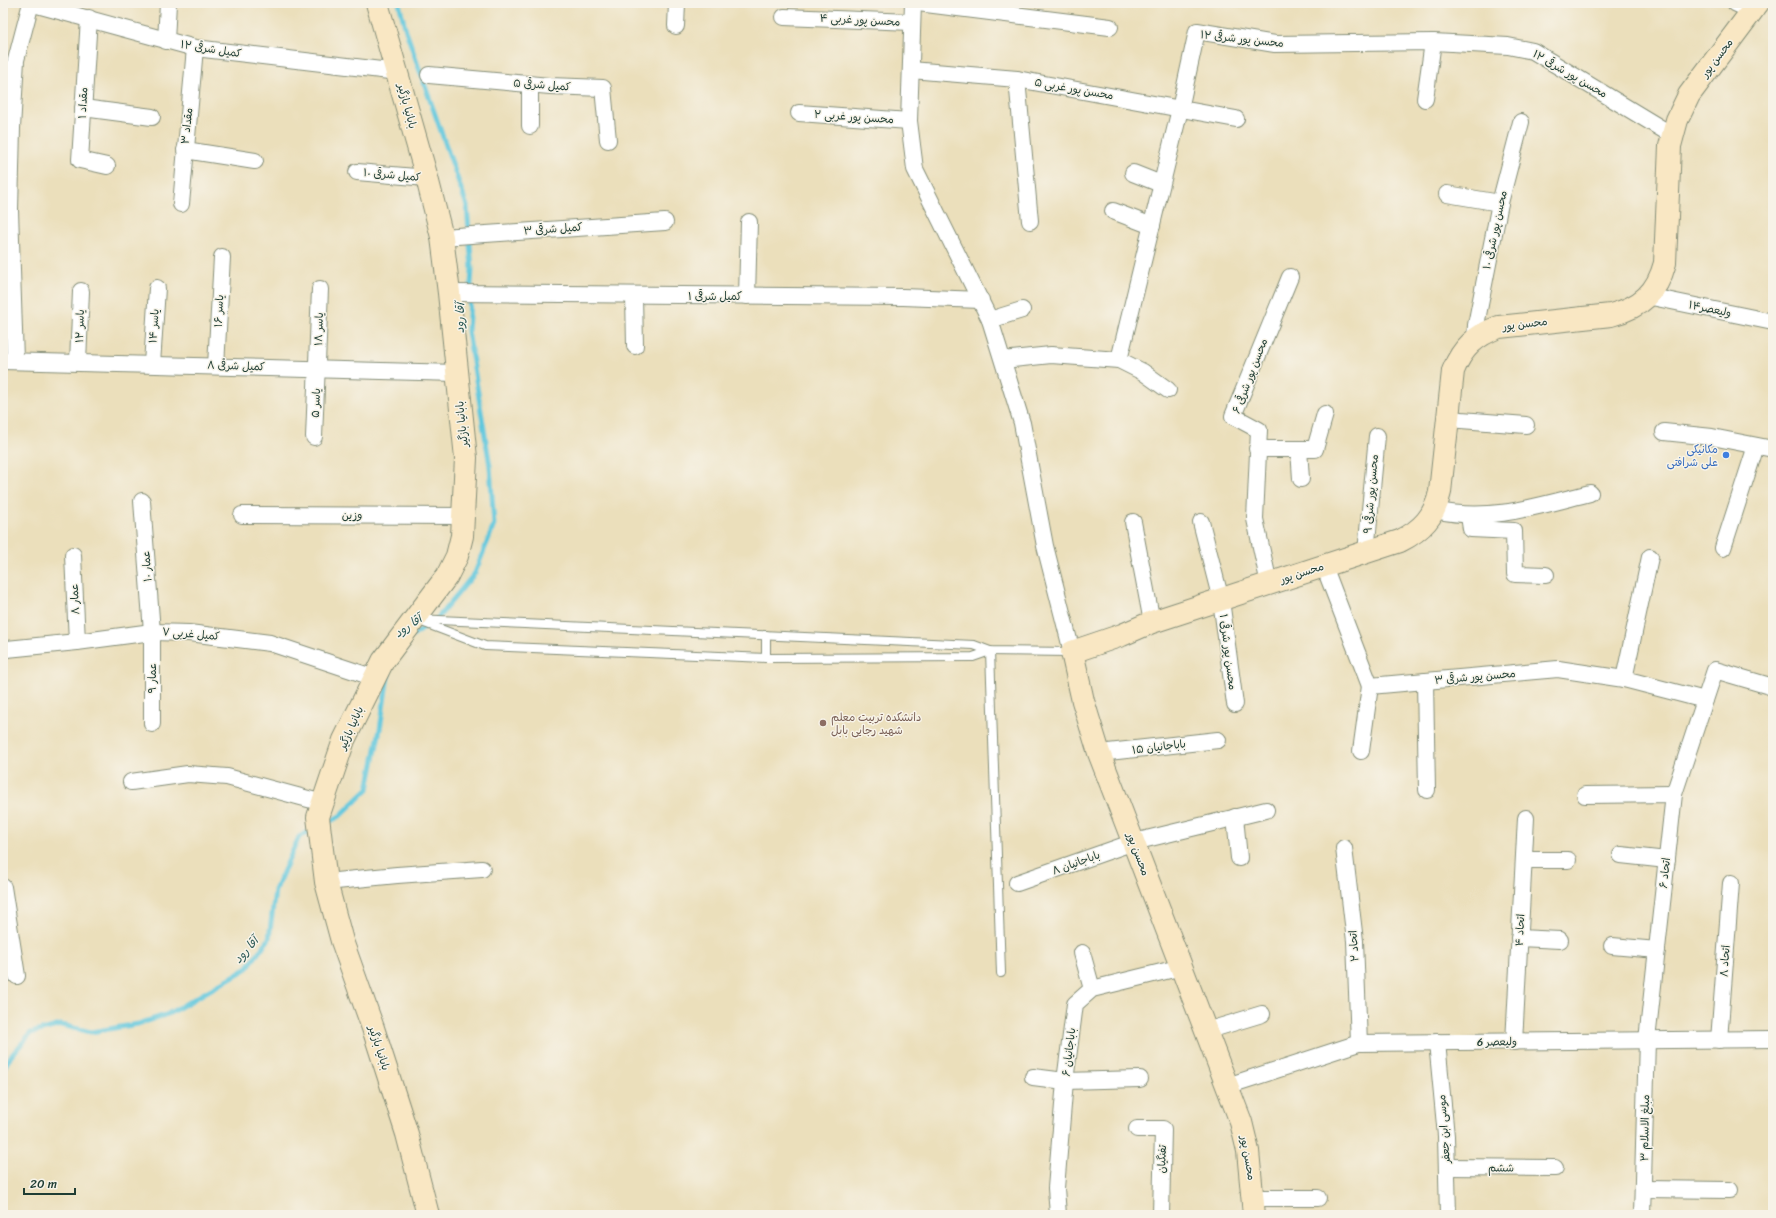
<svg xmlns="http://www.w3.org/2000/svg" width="1776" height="1218" font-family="Sriracha,'Playpen Sans Arabic',sans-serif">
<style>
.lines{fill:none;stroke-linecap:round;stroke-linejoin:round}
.stream{stroke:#61c7dd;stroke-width:5}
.lane-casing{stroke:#858e78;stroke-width:10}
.street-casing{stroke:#858e78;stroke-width:18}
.secondary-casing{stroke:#858e78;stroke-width:24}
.lane{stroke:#fff;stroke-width:8}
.street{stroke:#fff;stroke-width:16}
.secondary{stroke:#f9e7c3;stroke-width:22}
.shop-dot{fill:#3f7fe0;stroke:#f7f3e8;stroke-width:1.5}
.education-dot{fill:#8d6e63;stroke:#f7f3e8;stroke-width:1.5}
.labels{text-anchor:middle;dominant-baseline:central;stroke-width:3;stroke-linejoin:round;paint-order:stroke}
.street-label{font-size:11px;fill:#1f3d34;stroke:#f7f3e8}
.shop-label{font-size:11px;fill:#366cbe;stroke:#f7f3e8;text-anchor:end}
.education-label{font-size:11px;fill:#785e54;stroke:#f7f3e8;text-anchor:start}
.water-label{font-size:12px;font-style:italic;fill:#2c5956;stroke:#f7f3e8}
</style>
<rect width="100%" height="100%" fill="#f7f3e8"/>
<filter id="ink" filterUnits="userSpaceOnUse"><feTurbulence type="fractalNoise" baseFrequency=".025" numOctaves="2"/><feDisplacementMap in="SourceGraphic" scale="8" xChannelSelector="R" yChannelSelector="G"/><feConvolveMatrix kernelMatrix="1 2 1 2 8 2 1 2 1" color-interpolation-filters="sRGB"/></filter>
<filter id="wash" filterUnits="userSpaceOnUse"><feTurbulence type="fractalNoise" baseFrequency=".012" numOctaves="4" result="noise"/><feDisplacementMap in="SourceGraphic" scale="16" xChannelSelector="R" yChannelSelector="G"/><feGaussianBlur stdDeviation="0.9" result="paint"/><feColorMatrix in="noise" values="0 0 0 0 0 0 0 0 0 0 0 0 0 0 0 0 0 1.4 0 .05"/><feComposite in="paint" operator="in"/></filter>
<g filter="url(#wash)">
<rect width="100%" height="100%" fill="#ebdfbb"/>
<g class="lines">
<g class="stream">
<polyline points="399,3 406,31 467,206 472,269 468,331 490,466 494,525 475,573 436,620"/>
<polyline points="414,635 429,625"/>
<polyline points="325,824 340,816 368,789 380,729 389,669"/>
<polyline points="3,1069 11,1056 31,1033 61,1025 91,1032 138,1024 168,1014 246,969 269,939 275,890 299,837 314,829"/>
</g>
</g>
</g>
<g filter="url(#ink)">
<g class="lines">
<defs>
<g id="lane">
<polyline points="417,619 974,645 990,651 1071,652"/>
<polyline points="422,622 485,646 766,658 973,657 990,651"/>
<polyline points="766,635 766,658"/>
<polyline points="990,651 1001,973"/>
</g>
<g id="street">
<polyline points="30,3 195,48 398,72"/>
<polyline points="913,3 909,121 915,169 990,320 1022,423 1045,546 1072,652"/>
<polyline points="918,3 1110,27"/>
<polyline points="1735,3 1752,11"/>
<polyline points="784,17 912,22"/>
<polyline points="89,18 80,160 107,166"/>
<polyline points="676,26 677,3"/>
<polyline points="166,41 168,3"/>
<polyline points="911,70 1017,79 1236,119"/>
<polyline points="429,75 550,86 603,88 608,140"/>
<polyline points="1017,79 1030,221"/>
<polyline points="1425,99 1433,42"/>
<polyline points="83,108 152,117"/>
<polyline points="799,113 909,121"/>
<polyline points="530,126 530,84"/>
<polyline points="185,150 255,161"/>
<polyline points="357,172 427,178"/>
<polyline points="1133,173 1161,184"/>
<polyline points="1447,194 1500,203"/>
<polyline points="181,204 195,48"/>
<polyline points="1113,211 1152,226"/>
<polyline points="442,237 665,222"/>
<polyline points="449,293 903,297 981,300"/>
<polyline points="634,295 635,346"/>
<polyline points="747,296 749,222"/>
<polyline points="1647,296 1773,322"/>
<polyline points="990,320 1022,310"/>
<polyline points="1475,339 1476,325 1500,203 1521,122"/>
<polyline points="15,360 10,210 12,128 16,60 31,3"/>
<polyline points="1003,360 1051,355 1119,360 1143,372 1168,390"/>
<polyline points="1119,360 1180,109 1197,31 1275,44 1433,42 1508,46 1533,51 1672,135"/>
<polyline points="3,361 457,373"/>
<polyline points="78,362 81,291"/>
<polyline points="152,364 157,288"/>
<polyline points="216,366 222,257"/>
<polyline points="1448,419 1526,425"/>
<polyline points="1664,432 1712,437 1773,449"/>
<polyline points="314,437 320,289"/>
<polyline points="1257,449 1315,449 1325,414"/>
<polyline points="1299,449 1301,479"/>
<polyline points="142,501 152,632 152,724"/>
<path d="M1435 510C1489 523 1538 506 1590 493"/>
<polyline points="242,515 463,516"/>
<polyline points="1469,516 1471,529 1514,531 1515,574 1546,575"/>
<polyline points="1133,522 1152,622"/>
<polyline points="1201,522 1221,600 1235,704"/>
<polyline points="1723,548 1756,446"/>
<polyline points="1366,552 1377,436"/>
<polyline points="73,555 77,642"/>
<polyline points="1324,566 1370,686 1558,669 1624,679 1705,700"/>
<polyline points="1269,584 1255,519 1259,430 1233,416 1290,277"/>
<polyline points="3,648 7,649 77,642 152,632 189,633 270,643 375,678"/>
<polyline points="1624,679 1650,557"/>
<polyline points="1425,681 1427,790"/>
<polyline points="1361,751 1370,686"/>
<polyline points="1099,753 1218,740"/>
<polyline points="131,782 188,774 227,777 323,803"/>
<polyline points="1674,794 1715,670 1773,687"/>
<polyline points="1585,795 1674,794 1647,1040 1642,1215"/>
<polyline points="1235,817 1239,858"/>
<polyline points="1344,848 1355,941 1359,1043"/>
<polyline points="1621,855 1667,860"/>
<polyline points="1524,860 1568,860"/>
<polyline points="326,882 397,875 482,869"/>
<polyline points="1017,883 1134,842 1266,810"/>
<polyline points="3,887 17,976"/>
<polyline points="1519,938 1560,940"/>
<polyline points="1612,946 1657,950"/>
<polyline points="1082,953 1092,989"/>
<polyline points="1206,1031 1262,1014"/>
<polyline points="1719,1040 1731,883"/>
<polyline points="1437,1042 1446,1136 1448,1215"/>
<polyline points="1514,1042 1526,818"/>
<polyline points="1033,1077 1065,1081 1140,1079"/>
<polyline points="1227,1086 1359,1043 1773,1039"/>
<polyline points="1137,1129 1163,1129 1161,1215"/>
<polyline points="1447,1167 1555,1168"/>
<polyline points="1643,1189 1729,1190"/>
<polyline points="1253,1198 1318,1198"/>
<polyline points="1058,1215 1056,1188 1065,1081 1075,1004 1092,989 1182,967"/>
</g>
<g id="secondary">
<polyline points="377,3 427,178 442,237 449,293 466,458 462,536 457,556 447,576 383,661 344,740 318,817 326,882 342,941 373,1028 407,1134 428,1215"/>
<path d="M1254 1215 1248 1151 1241 1122 1099 753 1083 701 1072 652 1122 635 1152 622 1400 541C1422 530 1435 516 1440 492L1453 371C1462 348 1476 335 1499 327L1611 315C1641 307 1657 293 1665 263L1670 146 1677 120 1689 95 1758 3"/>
</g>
</defs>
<use href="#lane" class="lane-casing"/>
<use href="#street" class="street-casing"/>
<use href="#secondary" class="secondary-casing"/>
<use href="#lane" class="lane"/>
<use href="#street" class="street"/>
<use href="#secondary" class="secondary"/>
</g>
</g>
<circle class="shop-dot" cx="1726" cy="455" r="4"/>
<circle class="education-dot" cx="823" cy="723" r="4"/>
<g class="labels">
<g class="street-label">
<text transform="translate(860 20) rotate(3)">محسن پور غربی ۴</text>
<text transform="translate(1242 39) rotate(6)">محسن پور شرقی ۱۲</text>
<text transform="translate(211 49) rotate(9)">کمیل شرقی ۱۲</text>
<text transform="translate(1717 58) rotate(-53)">محسن پور</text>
<text transform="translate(1570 74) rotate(30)">محسن پور شرقی ۱۲</text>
<text transform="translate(542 85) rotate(4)">کمیل شرقی ۵</text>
<text transform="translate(1074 89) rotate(10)">محسن پور غربی ۵</text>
<text transform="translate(83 103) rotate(-87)">مقداد ۱</text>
<text transform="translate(407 106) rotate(75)">بابانیا بازگیر</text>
<text transform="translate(854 117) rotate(4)">محسن پور غربی ۲</text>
<text transform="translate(187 126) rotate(-84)">مقداد ۳</text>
<text transform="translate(392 175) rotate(5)">کمیل شرقی ۱۰</text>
<text transform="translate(553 229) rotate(-4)">کمیل شرقی ۳</text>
<text transform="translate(1495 230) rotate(-78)">محسن پور شرقی ۱۰</text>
<text x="715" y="296">کمیل شرقی ۱</text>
<text transform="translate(1710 309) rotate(12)">ولیعصر۱۴</text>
<text transform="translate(219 311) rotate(-87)">یاسر ۱۶</text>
<text transform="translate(1525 324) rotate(-7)">محسن پور</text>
<text transform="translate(80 326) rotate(-88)">یاسر ۱۲</text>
<text transform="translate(154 326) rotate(-86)">یاسر ۱۴</text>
<text transform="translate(319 329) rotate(-88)">یاسر ۱۸</text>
<text transform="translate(236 366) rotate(2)">کمیل شرقی ۸</text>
<text transform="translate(1250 376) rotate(-69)">محسن پور شرقی ۶</text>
<text transform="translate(316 403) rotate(-87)">یاسر ۵</text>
<text transform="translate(462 424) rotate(-96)">بابانیا بازگیر</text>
<text transform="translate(1371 494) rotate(-85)">محسن پور شرقی ۹</text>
<text x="352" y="515">وزین</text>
<text transform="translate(147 566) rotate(-94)">عمار ۱۰</text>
<text transform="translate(1302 573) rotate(-18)">محسن پور</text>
<text transform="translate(75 599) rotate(-93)">عمار ۸</text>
<text transform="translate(191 634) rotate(5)">کمیل غربی ۷</text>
<text transform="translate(1228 652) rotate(83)">محسن پور شرقی ۱</text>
<text transform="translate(1475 677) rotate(-5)">محسن پور شرقی ۳</text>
<text transform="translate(152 678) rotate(-90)">عمار ۹</text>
<text transform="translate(351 728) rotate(-66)">بابانیا بازگیر</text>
<text transform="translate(1159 747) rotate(-7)">باباجانیان ۱۵</text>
<text transform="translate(1138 854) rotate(69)">محسن پور</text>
<text transform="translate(1076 863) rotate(-20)">باباجانیان ۸</text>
<text transform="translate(1665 873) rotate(-84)">اتحاد ۶</text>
<text transform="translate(1520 930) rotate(-87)">اتحاد ۴</text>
<text transform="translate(1354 946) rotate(-94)">اتحاد ۲</text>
<text transform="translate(1725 961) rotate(-86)">اتحاد ۸</text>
<text transform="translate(1497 1042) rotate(-1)">ولیعصر 6</text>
<text transform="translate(379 1048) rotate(72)">بابانیا بازگیر</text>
<text transform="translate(1069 1052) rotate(-83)">باباجانیان ۶</text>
<text transform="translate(1645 1128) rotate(-89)">مبلغ الاسلام ۳</text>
<text transform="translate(1444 1129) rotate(-94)">موسی ابن جعفر</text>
<text transform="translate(1248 1158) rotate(80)">محسن پور</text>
<text transform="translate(1162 1159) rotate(-88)">تفنگیان</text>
<text transform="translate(1501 1168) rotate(1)">ششم</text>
</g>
<g class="shop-label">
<text x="1718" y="449">مکانیکی<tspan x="1718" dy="13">علی شرافتی</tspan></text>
</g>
<g class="education-label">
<text x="831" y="717">دانشکده تربیت معلم<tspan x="831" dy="13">شهید رجایی بابل</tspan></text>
</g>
<g class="water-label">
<text transform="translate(460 318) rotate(-89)">آقا رود</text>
<text transform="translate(408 626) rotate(-34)">آقا رود</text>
<text transform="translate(246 950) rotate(-49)">آقا رود</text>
</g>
</g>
<rect width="1776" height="1218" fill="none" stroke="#f7f3e8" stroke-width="16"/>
<path d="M24 1188v6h51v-6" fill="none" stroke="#1f3d34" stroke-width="2"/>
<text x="30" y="1188" font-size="12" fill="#1f3d34" stroke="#f7f3e8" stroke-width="3" paint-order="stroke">20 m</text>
</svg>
